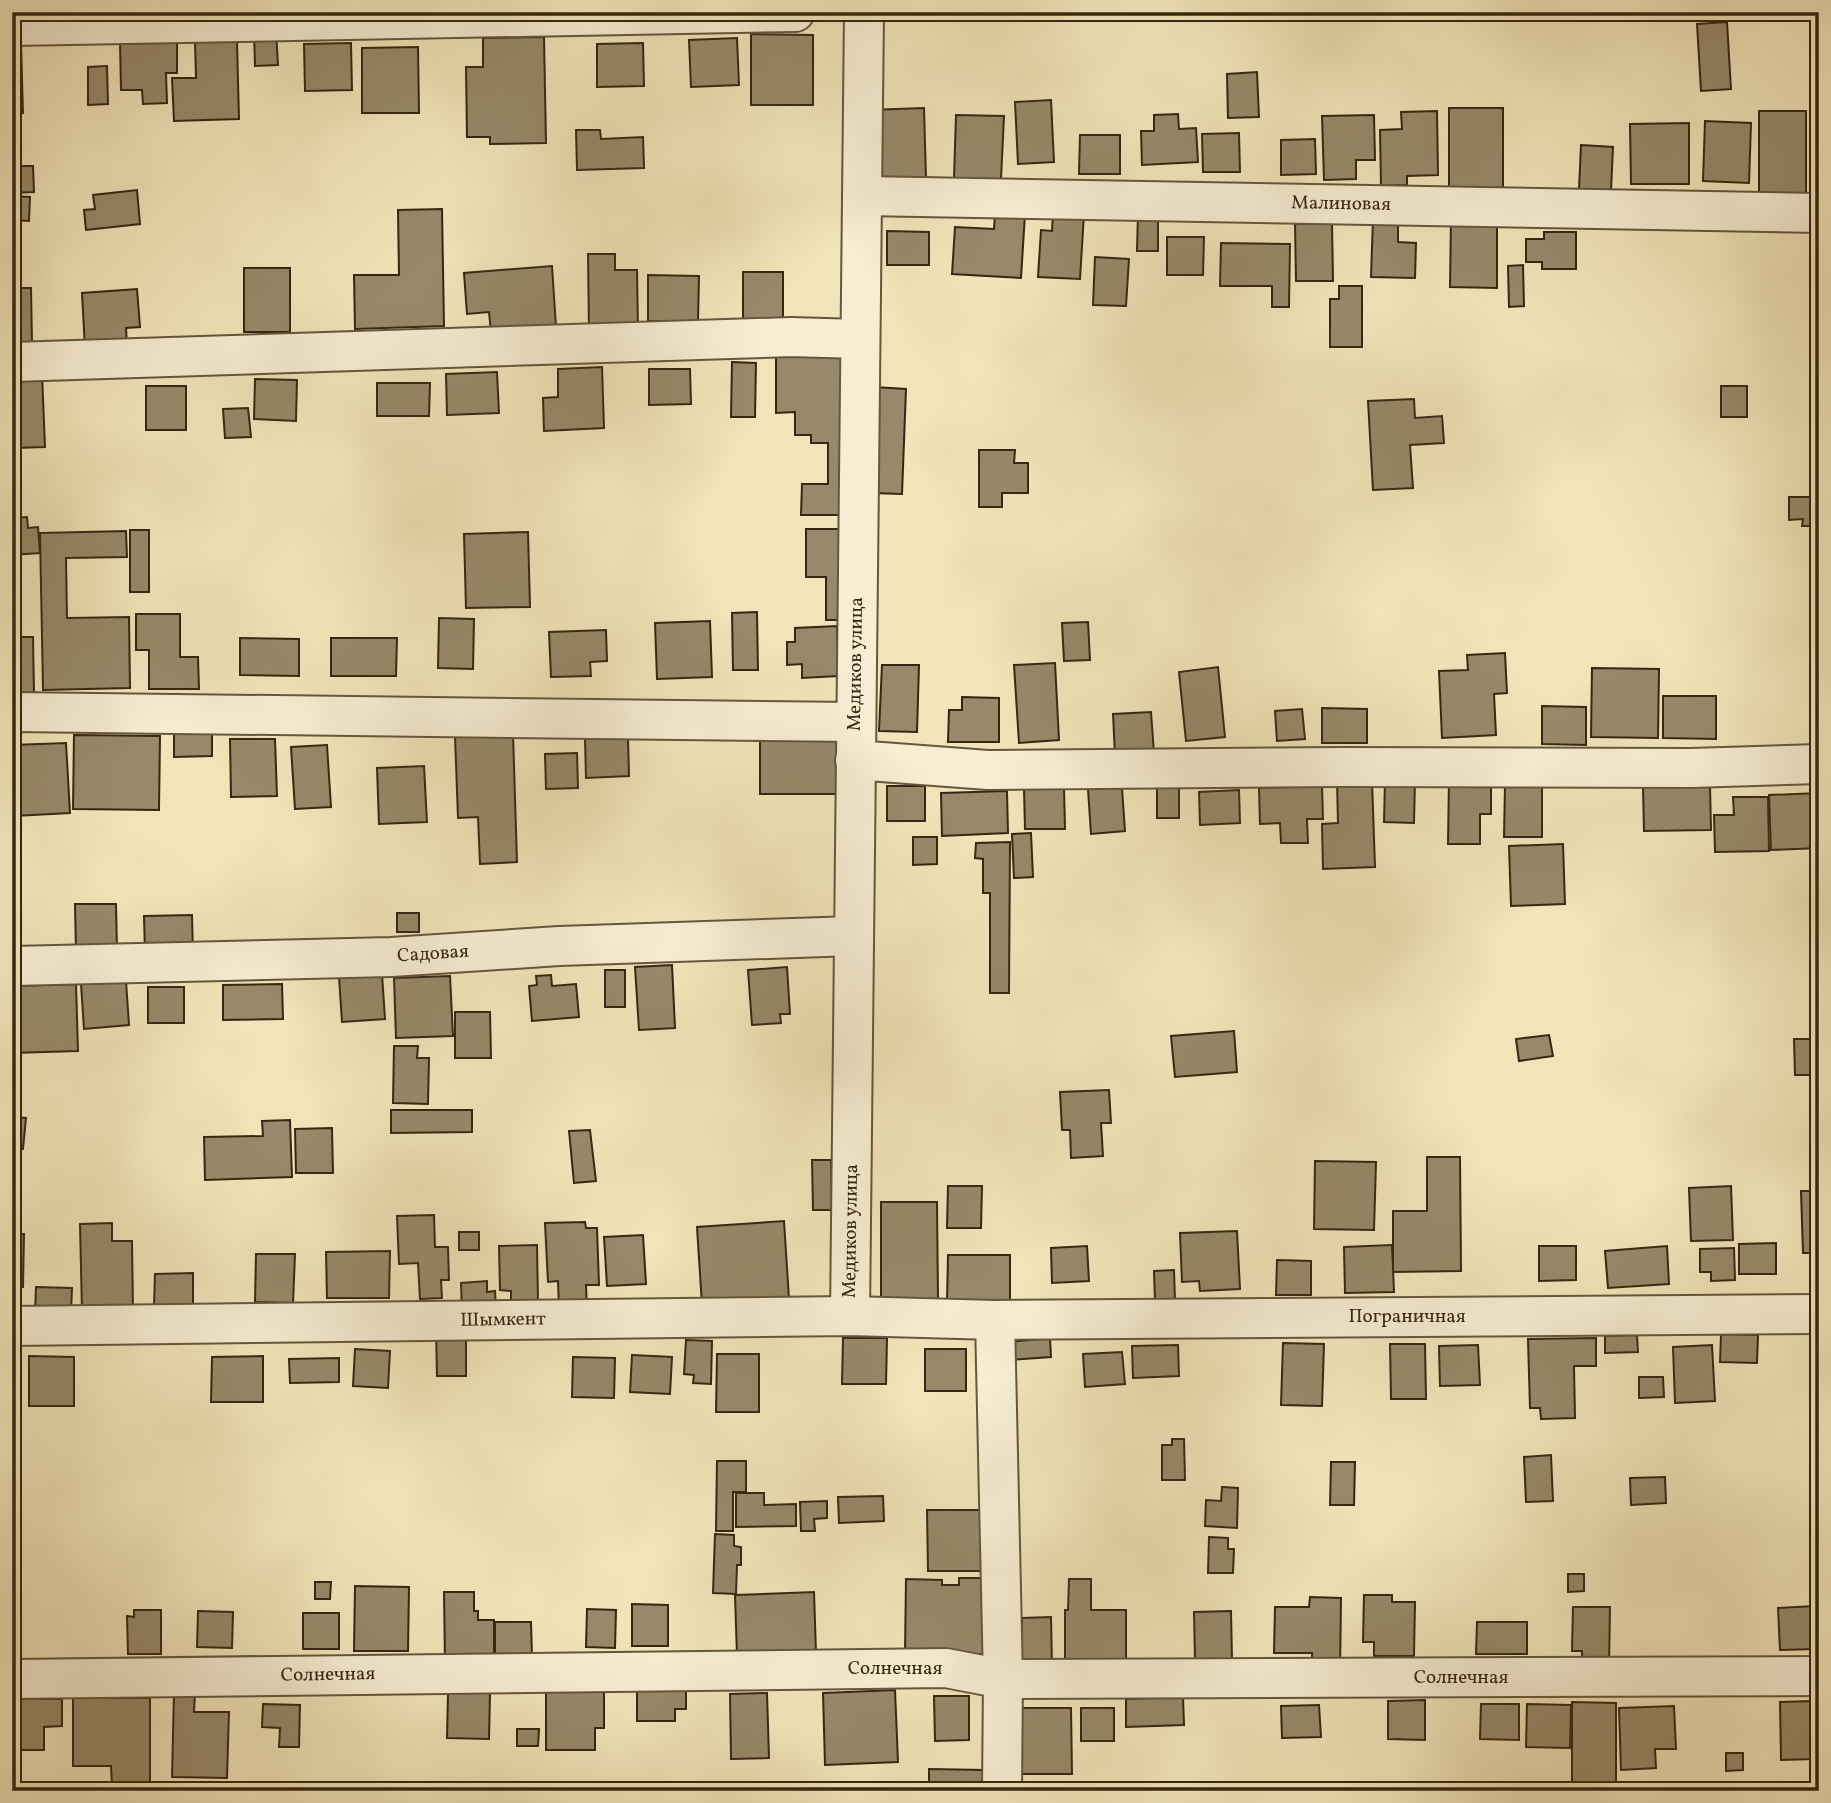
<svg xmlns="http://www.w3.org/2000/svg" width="1831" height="1803" font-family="Vollkorn,serif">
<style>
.building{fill:#978969;stroke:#362613;stroke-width:2}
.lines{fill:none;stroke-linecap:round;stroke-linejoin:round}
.minor-casing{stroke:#65563c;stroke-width:42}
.minor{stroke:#f6edd2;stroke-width:38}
.labels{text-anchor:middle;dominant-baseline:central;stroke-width:5;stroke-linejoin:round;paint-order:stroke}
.street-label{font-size:19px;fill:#362613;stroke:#f6edd2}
</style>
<rect width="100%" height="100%" fill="#f1e4b9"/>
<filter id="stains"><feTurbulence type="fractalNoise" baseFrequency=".00286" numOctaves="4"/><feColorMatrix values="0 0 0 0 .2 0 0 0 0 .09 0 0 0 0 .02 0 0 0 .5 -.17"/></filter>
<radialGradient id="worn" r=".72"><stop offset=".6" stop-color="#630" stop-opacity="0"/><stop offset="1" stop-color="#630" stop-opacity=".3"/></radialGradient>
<g class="building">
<polygon points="1727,22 1731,89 1701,91 1697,24"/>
<polygon points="276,30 278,65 255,66 254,31"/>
<polygon points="751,34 813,35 813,105 751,105"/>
<polygon points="544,37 546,143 490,144 490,137 467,137 466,67 483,67 483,38"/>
<polygon points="737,38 739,85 691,87 689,40"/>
<polygon points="177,40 177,73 166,73 167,103 143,104 142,90 121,90 120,41"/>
<polygon points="237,41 239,119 174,121 172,78 196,78 195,42"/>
<polygon points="21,42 23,113 12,114 12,43"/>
<polygon points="351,43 352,90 305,91 304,44"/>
<polygon points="643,43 644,86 597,87 597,44"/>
<polygon points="418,47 419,113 362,113 362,48"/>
<polygon points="107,66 108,104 88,105 88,67"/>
<polygon points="1257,72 1259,117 1228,118 1227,74"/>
<polygon points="1051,100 1054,162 1018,164 1015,102"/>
<polygon points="924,108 926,179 870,181 868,110"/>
<rect x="1449" y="108" width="54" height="82"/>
<polygon points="1437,111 1438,175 1407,176 1407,185 1381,186 1380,130 1402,129 1401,112"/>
<polygon points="1759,111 1806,111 1806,193 1759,194"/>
<polygon points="1178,114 1179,129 1196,128 1198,162 1142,165 1141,131 1154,131 1154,115"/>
<polygon points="956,115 1004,116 1001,179 954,178"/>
<polygon points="1374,115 1375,160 1356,160 1356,179 1324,180 1322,116"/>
<polygon points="1705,121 1751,123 1749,183 1703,181"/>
<polygon points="1689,123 1689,184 1631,184 1630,124"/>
<polygon points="576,130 600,130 601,139 643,137 644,168 577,170"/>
<polygon points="1239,133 1240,172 1203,172 1202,134"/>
<polygon points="1080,135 1120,135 1120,174 1079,174"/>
<polygon points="1315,139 1316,174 1281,175 1281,140"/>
<polygon points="1581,145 1613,147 1611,190 1579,189"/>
<polygon points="12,166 33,166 34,192 12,193"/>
<polygon points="137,190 140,224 86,230 84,210 95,209 93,195"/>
<polygon points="12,196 30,197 29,221 12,220"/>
<polygon points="442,209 444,326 355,329 354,275 399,275 398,210"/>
<polygon points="1053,212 1084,214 1080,279 1038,277 1041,230 1052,231"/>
<polygon points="995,213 1025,214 1021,278 952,274 955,227 994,229"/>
<polygon points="1138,213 1158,213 1158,251 1137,251"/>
<polygon points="1373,218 1398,219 1398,242 1416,243 1415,278 1371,277"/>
<polygon points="1451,218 1497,218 1497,288 1450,287"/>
<polygon points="1332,223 1333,281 1296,281 1295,224"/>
<polygon points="887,231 929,232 929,265 887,265"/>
<polygon points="1544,232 1576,232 1576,269 1542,269 1542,262 1526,262 1526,239 1544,239"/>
<polygon points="1167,237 1204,237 1203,275 1167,275"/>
<polygon points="1221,243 1290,244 1289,307 1272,307 1272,286 1220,286"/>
<polygon points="588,254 615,254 615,270 637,270 638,330 589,331"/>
<polygon points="1095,257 1129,259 1126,306 1093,305"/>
<polygon points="1523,265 1524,306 1509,307 1508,266"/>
<polygon points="552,266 556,327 491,332 489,312 467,314 464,273"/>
<rect x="244" y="268" width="46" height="64"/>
<rect x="743" y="272" width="40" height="48"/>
<polygon points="648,275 699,276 698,321 648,321"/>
<polygon points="1339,286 1362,286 1362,347 1330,347 1330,299 1339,299"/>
<polygon points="12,288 31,288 32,344 12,344"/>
<polygon points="137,289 140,327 126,328 127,345 85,348 82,293"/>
<polygon points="776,347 851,347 851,515 801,515 802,484 828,484 828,443 811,443 811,435 795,435 795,412 776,413"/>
<polygon points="732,362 756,363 755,417 731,417"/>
<polygon points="602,367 604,428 544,431 543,398 558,397 558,369"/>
<polygon points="649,369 690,369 691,404 649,405"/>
<polygon points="497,372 499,413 447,415 446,374"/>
<polygon points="42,373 45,447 15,448 12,375"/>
<polygon points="255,379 297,380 296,421 254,419"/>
<polygon points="377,383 430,383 429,416 377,416"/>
<rect x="146" y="386" width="40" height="44"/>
<rect x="1721" y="386" width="26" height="31"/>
<polygon points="874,387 906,389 902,494 871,493"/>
<polygon points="1414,399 1415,418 1442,416 1444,443 1410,445 1413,488 1373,490 1368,401"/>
<polygon points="248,408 251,437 225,438 223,409"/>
<polygon points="979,450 1015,450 1014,463 1028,463 1028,493 1002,493 1002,507 979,507"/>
<polygon points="1789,497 1819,497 1819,526 1802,526 1803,519 1789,520"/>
<polygon points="27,517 28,528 38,527 40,553 12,555 12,518"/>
<polygon points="806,529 842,529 843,620 826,620 826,577 806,577"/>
<rect x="130" y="530" width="19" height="62"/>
<polygon points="126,531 127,557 66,558 67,618 129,617 130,688 43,690 40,533"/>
<polygon points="528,532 530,607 466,608 464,534"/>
<polygon points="757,612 758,670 733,670 732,613"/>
<polygon points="136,614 180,614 180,657 198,657 199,689 149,689 149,650 136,650"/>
<polygon points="439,618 474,619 473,669 438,668"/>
<polygon points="710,621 712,677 657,679 655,623"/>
<polygon points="1088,622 1090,660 1064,661 1062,623"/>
<polygon points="837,626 838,676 802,678 802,664 787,665 787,642 795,642 795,628"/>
<polygon points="606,630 607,661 590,662 591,676 551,677 549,632"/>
<polygon points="12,637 33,637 34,693 12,693"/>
<polygon points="240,638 299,639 299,676 240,675"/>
<polygon points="331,638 397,638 396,676 331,676"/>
<polygon points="1505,653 1507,693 1494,694 1496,735 1442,738 1439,671 1468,670 1467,655"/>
<polygon points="1055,663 1059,740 1019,743 1014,665"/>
<polygon points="882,665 919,665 917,732 879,731"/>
<polygon points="1218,667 1225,737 1186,741 1179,672"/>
<polygon points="1592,668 1659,669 1658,738 1591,737"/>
<polygon points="1663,696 1716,696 1716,739 1663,738"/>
<polygon points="962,697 999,698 999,742 948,742 949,710 962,710"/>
<polygon points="1542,706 1586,707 1586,745 1542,744"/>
<polygon points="1322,708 1367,709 1367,743 1322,743"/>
<polygon points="1302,709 1305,739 1277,741 1275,711"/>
<polygon points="1151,712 1154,753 1115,755 1113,714"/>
<polygon points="212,730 212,756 174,757 174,731"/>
<polygon points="513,734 517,862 480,864 478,817 458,818 455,736"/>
<polygon points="74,735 160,736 159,810 73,809"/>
<polygon points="628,737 629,776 586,778 585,738"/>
<polygon points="230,739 275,739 277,796 231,797"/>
<rect x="760" y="741" width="81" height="53"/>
<polygon points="66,743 70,813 14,816 12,745"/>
<polygon points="327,745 331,807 295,809 291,747"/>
<polygon points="577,753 578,788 546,789 545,754"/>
<polygon points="424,766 427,822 379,824 377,768"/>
<polygon points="1449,778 1491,778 1491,814 1480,814 1480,844 1448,844"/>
<polygon points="1385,780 1415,780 1414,823 1384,822"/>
<polygon points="1372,781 1375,867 1323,869 1322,824 1338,823 1337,782"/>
<polygon points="1505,785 1542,785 1542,837 1504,837"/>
<polygon points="1710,785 1711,830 1644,831 1643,787"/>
<rect x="887" y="786" width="38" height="35"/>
<polygon points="1157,786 1179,787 1179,818 1157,818"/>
<polygon points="1322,786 1323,819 1307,819 1308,843 1281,843 1280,823 1260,824 1259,788"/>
<polygon points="1064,788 1065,829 1025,829 1024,789"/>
<polygon points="1122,788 1125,831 1091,834 1088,789"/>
<polygon points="1239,790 1240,823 1200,825 1199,792"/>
<polygon points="1007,791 1008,833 942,836 941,793"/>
<polygon points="1819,793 1819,848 1771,850 1769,795"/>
<polygon points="1733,797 1768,797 1769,851 1715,852 1714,815 1734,815"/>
<polygon points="1031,833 1033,877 1014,878 1012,834"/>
<polygon points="913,837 937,837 937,864 913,865"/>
<polygon points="1010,842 1009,993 990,993 990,893 983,893 983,859 975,858 976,843"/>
<polygon points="1563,844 1565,904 1511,906 1509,846"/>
<polygon points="75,904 116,904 117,950 76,951"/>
<rect x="397" y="913" width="22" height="19"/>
<polygon points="192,915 193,954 145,955 144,916"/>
<polygon points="672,965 675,1028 639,1030 635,967"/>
<polygon points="787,967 790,1014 780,1014 781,1023 752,1025 748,970"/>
<rect x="605" y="970" width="20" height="37"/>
<polygon points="382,974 385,1019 342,1022 339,977"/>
<polygon points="551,975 552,986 576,984 579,1017 532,1021 529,986 537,985 536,976"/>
<polygon points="450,976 453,1036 396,1038 394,978"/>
<polygon points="126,981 129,1025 84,1029 81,984"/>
<polygon points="76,984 78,1051 12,1053 12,986"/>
<polygon points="282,984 283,1019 223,1020 223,985"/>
<rect x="148" y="987" width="36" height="36"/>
<polygon points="455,1012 490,1012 491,1058 455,1058"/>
<polygon points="1234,1031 1237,1072 1175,1077 1171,1036"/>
<polygon points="1549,1035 1553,1056 1519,1061 1516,1039"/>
<polygon points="1794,1039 1819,1039 1819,1075 1795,1075"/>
<polygon points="394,1046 418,1046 417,1058 429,1058 428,1104 393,1103"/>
<polygon points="1109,1090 1111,1123 1101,1123 1103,1156 1071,1158 1070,1130 1062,1130 1060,1092"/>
<polygon points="391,1110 472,1110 472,1132 391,1133"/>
<polygon points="12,1117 26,1118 23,1149 12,1148"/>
<polygon points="290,1120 292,1177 205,1180 204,1137 263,1136 262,1121"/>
<polygon points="332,1128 333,1173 296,1173 295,1129"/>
<polygon points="590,1130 596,1181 574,1183 569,1131"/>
<polygon points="1427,1157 1460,1157 1461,1271 1393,1272 1393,1211 1427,1211"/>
<polygon points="812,1160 831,1160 832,1210 813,1210"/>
<polygon points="1315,1161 1376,1162 1374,1230 1314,1229"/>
<polygon points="948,1186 982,1186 981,1228 947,1228"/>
<polygon points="1731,1186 1733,1240 1691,1241 1689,1188"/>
<polygon points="1801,1191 1819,1191 1819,1253 1803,1253"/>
<polygon points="881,1202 937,1202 938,1299 881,1300"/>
<polygon points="434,1215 435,1247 448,1247 449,1280 441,1280 442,1298 420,1299 418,1263 399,1264 397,1216"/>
<polygon points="784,1221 789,1299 702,1305 697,1227"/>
<polygon points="585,1222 586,1228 597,1228 599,1285 586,1285 587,1309 559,1310 558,1281 548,1282 545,1223"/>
<polygon points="112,1223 112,1241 132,1241 133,1311 82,1312 80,1224"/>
<polygon points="1237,1231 1240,1289 1200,1291 1199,1281 1182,1282 1180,1233"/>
<rect x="459" y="1232" width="20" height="18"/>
<polygon points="12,1234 24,1234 23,1287 12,1287"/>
<polygon points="643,1235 646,1284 607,1286 604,1237"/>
<polygon points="1776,1243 1776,1274 1739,1274 1739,1244"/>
<polygon points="537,1245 538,1302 511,1303 511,1291 500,1290 499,1246"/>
<polygon points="1392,1245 1394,1292 1345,1293 1344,1247"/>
<polygon points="1087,1246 1089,1281 1052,1283 1051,1248"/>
<polygon points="1539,1246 1576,1246 1576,1280 1539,1281"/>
<polygon points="1667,1246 1669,1284 1608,1288 1605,1251"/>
<polygon points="1734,1248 1735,1280 1711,1281 1711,1272 1700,1272 1700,1249"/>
<polygon points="390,1251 389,1298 327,1298 326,1252"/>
<polygon points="256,1254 295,1254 293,1303 255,1302"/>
<polygon points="948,1255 1010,1255 1010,1301 947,1301"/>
<polygon points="1277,1260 1311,1261 1311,1295 1276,1295"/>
<polygon points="1174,1270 1175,1301 1155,1301 1154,1271"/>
<polygon points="193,1273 193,1305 154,1305 155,1274"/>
<polygon points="487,1281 487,1292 495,1291 496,1309 462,1312 461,1283"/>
<polygon points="36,1287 72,1288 71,1313 35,1312"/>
<polygon points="466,1329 466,1376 437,1376 436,1330"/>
<polygon points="1721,1334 1758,1335 1757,1363 1720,1362"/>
<polygon points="1637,1335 1638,1352 1605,1353 1605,1336"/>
<polygon points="843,1338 887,1338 886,1384 842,1384"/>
<polygon points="1050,1338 1051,1357 1010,1360 1009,1342"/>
<polygon points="1596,1338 1596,1366 1574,1366 1575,1418 1541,1419 1540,1408 1530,1408 1528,1339"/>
<polygon points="686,1340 712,1341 711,1384 693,1383 694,1375 684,1374"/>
<polygon points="1283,1343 1324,1344 1322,1406 1281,1405"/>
<polygon points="1390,1344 1425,1344 1426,1399 1391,1399"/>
<polygon points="1178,1345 1179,1376 1133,1378 1132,1346"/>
<polygon points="1478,1345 1480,1385 1440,1386 1439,1346"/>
<polygon points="1712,1345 1715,1401 1675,1403 1673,1347"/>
<polygon points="355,1349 390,1351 388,1388 353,1386"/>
<rect x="925" y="1349" width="41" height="42"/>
<polygon points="1122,1352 1125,1384 1085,1387 1083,1354"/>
<polygon points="717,1354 759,1354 759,1412 716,1412"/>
<polygon points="632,1355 672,1357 670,1394 630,1392"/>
<polygon points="29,1356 74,1357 74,1406 29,1406"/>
<polygon points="263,1356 263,1402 211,1402 212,1357"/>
<polygon points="573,1357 615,1358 614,1398 572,1397"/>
<polygon points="339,1358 339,1382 290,1383 289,1359"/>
<polygon points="1639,1377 1663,1377 1664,1397 1639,1398"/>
<polygon points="1172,1439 1184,1439 1185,1480 1162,1480 1162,1445 1172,1445"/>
<polygon points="1551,1455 1553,1501 1526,1502 1524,1457"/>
<polygon points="717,1461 746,1461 746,1492 733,1492 733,1531 716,1531"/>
<polygon points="1331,1462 1355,1462 1354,1505 1330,1505"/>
<polygon points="1665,1477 1666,1503 1631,1505 1630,1478"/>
<polygon points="1222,1487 1238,1488 1237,1528 1205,1526 1206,1500 1221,1501"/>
<polygon points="736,1493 764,1493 764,1505 796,1504 796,1526 736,1527"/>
<polygon points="883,1496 884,1521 839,1523 838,1497"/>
<polygon points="827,1501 827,1518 814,1519 815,1531 801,1531 800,1502"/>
<polygon points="927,1510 983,1510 983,1571 928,1571"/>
<polygon points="715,1534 734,1535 734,1546 741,1547 741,1565 737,1565 736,1594 713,1593"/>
<polygon points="1209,1537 1228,1538 1228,1549 1234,1549 1233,1573 1208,1573"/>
<rect x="12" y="1573" width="3" height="61"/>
<polygon points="1568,1574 1584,1574 1584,1591 1568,1592"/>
<polygon points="959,1578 984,1578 983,1654 905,1653 906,1579 942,1580 942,1585 959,1585"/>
<polygon points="1069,1579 1091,1579 1091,1610 1126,1610 1126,1666 1065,1666 1065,1610 1068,1610"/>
<polygon points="315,1582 331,1582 330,1599 315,1599"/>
<polygon points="355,1586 409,1587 408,1651 354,1651"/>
<polygon points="444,1592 474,1592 474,1611 478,1611 478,1620 494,1620 494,1654 481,1654 481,1661 445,1661"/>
<polygon points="814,1592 816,1653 737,1656 735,1595"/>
<polygon points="1364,1595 1392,1595 1392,1602 1415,1602 1414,1656 1374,1656 1374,1642 1363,1642"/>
<polygon points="1310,1597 1341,1598 1340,1673 1312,1672 1312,1653 1274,1653 1275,1607 1309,1607"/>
<polygon points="632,1604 668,1605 668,1646 632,1646"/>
<polygon points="1814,1606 1816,1649 1780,1650 1778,1608"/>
<polygon points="1573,1607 1610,1607 1609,1666 1582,1666 1582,1651 1572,1651"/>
<polygon points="587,1609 616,1610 615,1648 586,1647"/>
<polygon points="134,1610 161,1610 161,1654 128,1654 127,1616 134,1617"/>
<polygon points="198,1611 233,1612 232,1648 197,1647"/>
<polygon points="1231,1611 1232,1660 1195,1660 1194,1612"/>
<rect x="303" y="1613" width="36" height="36"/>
<polygon points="1051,1617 1052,1666 1022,1666 1022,1618"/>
<polygon points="495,1622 531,1622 532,1658 495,1658"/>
<polygon points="1477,1622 1527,1622 1527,1654 1476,1654"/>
<polygon points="686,1688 686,1709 675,1709 675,1721 637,1721 637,1689"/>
<polygon points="546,1690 604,1690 604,1728 595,1728 595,1750 546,1750"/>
<polygon points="895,1690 898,1762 825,1765 823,1693"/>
<polygon points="174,1692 195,1693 194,1712 229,1712 227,1778 172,1777"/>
<polygon points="448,1693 490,1693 489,1739 447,1738"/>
<polygon points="767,1693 769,1758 731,1759 730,1694"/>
<polygon points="934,1696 969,1696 969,1740 935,1741"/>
<polygon points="1183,1697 1184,1725 1126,1727 1126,1699"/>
<polygon points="73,1698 150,1698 150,1786 112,1786 111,1766 73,1766"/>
<polygon points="12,1699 62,1699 62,1726 44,1727 44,1750 12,1750"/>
<polygon points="1425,1700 1425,1740 1388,1739 1388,1701"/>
<polygon points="1813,1701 1814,1759 1781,1760 1780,1702"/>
<polygon points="1572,1702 1616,1703 1616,1787 1572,1787"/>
<polygon points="263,1704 300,1705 299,1747 279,1747 280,1728 262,1727"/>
<polygon points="1481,1704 1519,1704 1519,1740 1480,1739"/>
<polygon points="1527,1704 1571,1705 1570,1748 1526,1747"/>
<polygon points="1319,1705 1321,1737 1282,1738 1281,1706"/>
<polygon points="1674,1706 1676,1749 1655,1749 1656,1768 1621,1770 1619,1708"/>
<polygon points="1013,1708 1071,1708 1072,1774 1014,1774"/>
<rect x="1081" y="1708" width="33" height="33"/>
<polygon points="517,1729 539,1729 538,1746 517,1746"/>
<polygon points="1726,1753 1743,1753 1743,1770 1726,1771"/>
<polygon points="929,1769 984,1770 983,1791 929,1791"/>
</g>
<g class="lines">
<defs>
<g id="minor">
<polyline points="12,26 795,12"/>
<polyline points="863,196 1819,213"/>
<polyline points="12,362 791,337 859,339"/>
<polyline points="12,712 856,722"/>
<polyline points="855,760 988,770 1342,767 1691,768 1819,764"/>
<polyline points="12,966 391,957 559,946 854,936"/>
<polyline points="850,1316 864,12"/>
<polyline points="995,1320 1003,1679 1002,1791"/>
<polyline points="12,1326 850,1316 995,1320 1819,1314"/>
<polyline points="12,1679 946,1668 1003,1679 1819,1676"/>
</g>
</defs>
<use href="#minor" class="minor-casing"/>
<use href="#minor" class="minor"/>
</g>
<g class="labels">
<g class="street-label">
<text transform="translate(1341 204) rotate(1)">Малиновая</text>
<text transform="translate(856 664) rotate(-89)">Медиков улица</text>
<text transform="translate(433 954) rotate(-4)">Садовая</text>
<text transform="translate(851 1231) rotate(-89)">Медиков улица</text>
<text x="1407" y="1317">Пограничная</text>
<text transform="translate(503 1320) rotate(-1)">Шымкент</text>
<text x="895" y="1669">Солнечная</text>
<text transform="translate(328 1675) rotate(-1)">Солнечная</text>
<text x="1461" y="1678">Солнечная</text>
</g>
</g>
<rect width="1831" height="1803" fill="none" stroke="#f1e4b9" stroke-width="42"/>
<rect x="14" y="14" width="1803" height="1775" fill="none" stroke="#362613" stroke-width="3.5"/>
<rect x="21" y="21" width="1789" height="1761" fill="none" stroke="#362613" stroke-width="2"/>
<rect width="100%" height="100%" filter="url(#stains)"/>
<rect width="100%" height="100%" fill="url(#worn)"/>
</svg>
